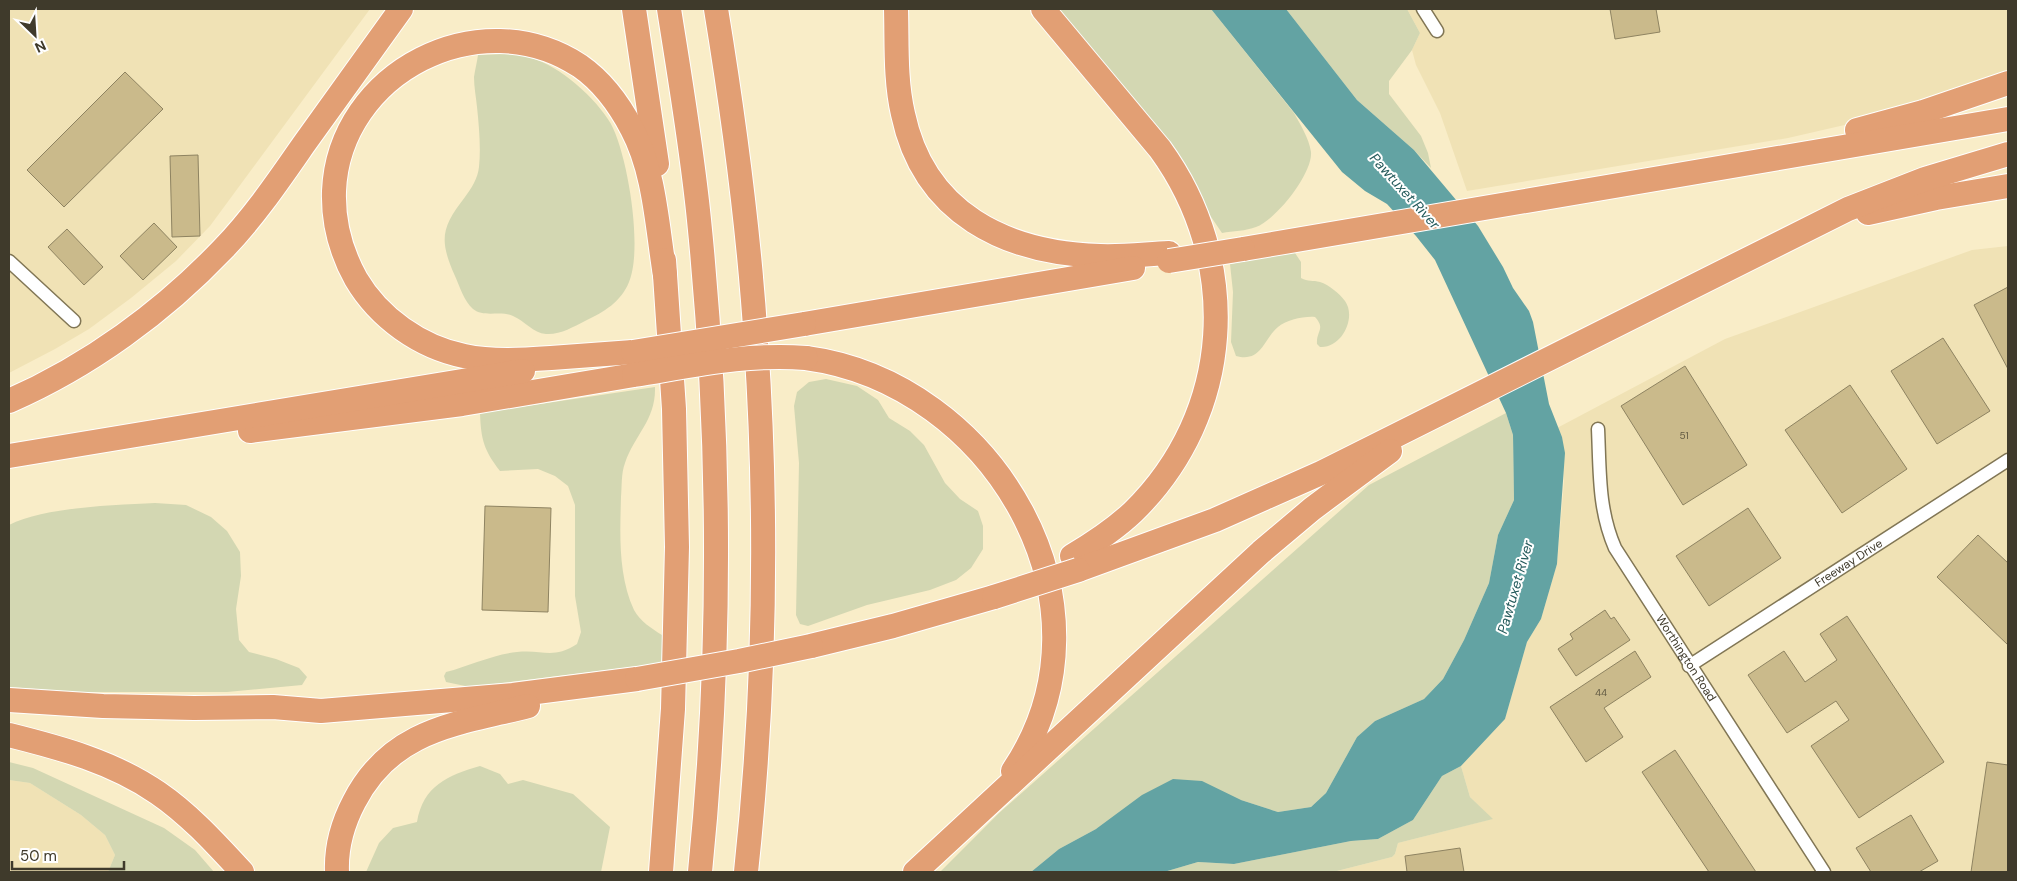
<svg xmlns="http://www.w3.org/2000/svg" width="2017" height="881" font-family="'DM Sans',sans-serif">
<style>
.built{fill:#f0e2b5}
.green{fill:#d3d7b2}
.water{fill:#63a3a3}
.building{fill:#caba8b;stroke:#8e8361}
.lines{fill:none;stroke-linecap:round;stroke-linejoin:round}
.street-casing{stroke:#817655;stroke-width:15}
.highway-casing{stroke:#fff;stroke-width:26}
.street{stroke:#fff;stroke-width:12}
.highway{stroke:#e29f74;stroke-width:24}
.highway-bridge-casing{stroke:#fff;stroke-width:26;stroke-linecap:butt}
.highway-bridge{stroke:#e29f74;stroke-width:24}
.labels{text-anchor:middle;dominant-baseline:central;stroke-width:4;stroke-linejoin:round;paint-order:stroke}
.number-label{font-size:10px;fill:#625a43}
.street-label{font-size:12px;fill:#3f3a2b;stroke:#fff}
.water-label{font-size:14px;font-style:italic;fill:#245a5b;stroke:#fff}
</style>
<rect width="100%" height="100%" fill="#f9edc8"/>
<g class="built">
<polygon points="9,9 370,9 210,226 176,261 131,298 89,329 55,349 9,373"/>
<polygon points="1407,9 2008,9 2008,73 1875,118 1788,138 1467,191 1440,113 1416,65 1412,50 1420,33"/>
<polygon points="2008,246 2008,872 1333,872 1392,857 1395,854 1398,843 1492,819 1470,797 1461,766 1505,719 1527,642 1541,619 1557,564 1564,482 1562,437 1557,428 1725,339 1972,250"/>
<polygon points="9,780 30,783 81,815 105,835 115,855 108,872 9,872"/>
</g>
<g class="green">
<path d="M1058 9H1211L1294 113C1300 124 1309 138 1311 152 1313 173 1276 220 1256 227 1246 231 1233 231 1222 233L1201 202Z"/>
<polygon points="1286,9 1407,9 1420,33 1412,50 1389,81 1389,94 1421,136 1428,153 1431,168 1414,150 1357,100"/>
<path d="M505 54C513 55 523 55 531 58 560 66 596 98 611 124 628 156 643 249 629 282 621 302 604 312 585 321 573 327 560 335 546 334 533 333 525 321 513 316 501 310 484 318 473 309 464 301 460 287 455 276 439 240 441 228 465 197 471 189 478 178 479 167 481 148 479 126 477 107 476 97 474 87 474 77 475 70 477 62 478 55Z"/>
<path d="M1288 253H1295L1301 262V278C1308 282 1313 280 1320 282 1329 285 1339 293 1345 301 1357 318 1341 349 1320 347L1317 344C1316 331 1326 329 1315 317 1304 316 1286 320 1278 327 1264 338 1262 363 1236 356L1231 342 1233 292 1230 264Z"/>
<polygon points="826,379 857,386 878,400 889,418 910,431 924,445 945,483 960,499 978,511 983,526 983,549 971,568 956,580 930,590 867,605 808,626 800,624 796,615 799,463 794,406 797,392 809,382"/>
<path d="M655 387C656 420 635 434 625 463 621 473 622 487 621 497 620 535 618 575 634 610 640 621 652 629 662 635L663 663 470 687 446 682 444 676 446 672C469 666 494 654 517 652 543 649 552 660 577 644L581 632 575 596V505L568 486 555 476 538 469 500 471C484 450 481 440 480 413Z"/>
<polygon points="1506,413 1513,435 1514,500 1498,535 1489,583 1464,640 1443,679 1424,699 1375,721 1357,737 1326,793 1311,807 1278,812 1241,800 1096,829 1059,849 1031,872 940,872 999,813 1369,485"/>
<path d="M155 503 186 505 211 517 227 531 240 552 241 576 236 609 239 640 249 652 276 659 299 668 307 677 302 685 227 692H76L9 687V525C44 507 114 505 155 503Z"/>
<polygon points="9,762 33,768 164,828 195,850 214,872 142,872 140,871 108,872 115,855 105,835 81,815 30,783 9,780"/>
<path d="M480 766 500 774 508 784 523 780 573 794 610 827 601 872H366L379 843 393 828 417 822C423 786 448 775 480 766Z"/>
<polygon points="1461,766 1470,797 1493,819 1398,843 1395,854 1392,857 1333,872 1164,872 1198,862 1234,864 1351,841 1378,839 1413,820 1442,776"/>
</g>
<polygon class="water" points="1211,9 1286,9 1357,100 1414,150 1478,226 1503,267 1513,288 1529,311 1533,322 1549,404 1562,437 1565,453 1557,564 1541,619 1527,642 1505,719 1461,766 1442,776 1413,820 1378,839 1351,841 1234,864 1198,862 1164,872 1031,872 1059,849 1096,829 1142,795 1173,779 1202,781 1241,800 1278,812 1311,807 1326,793 1357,737 1375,721 1424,699 1443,679 1464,640 1489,583 1498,535 1514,500 1513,435 1506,413 1435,260 1416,236 1387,204 1365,191 1342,172"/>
<g class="building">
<polygon points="1610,9 1656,9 1660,32 1615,39"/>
<polygon points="125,72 163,109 64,207 27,170"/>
<polygon points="198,155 200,236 172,237 170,156"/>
<polygon points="154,223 177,247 143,280 120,256"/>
<polygon points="67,229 103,267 84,285 48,247"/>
<polygon points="2008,287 2008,369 1974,305"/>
<polygon points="1943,338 1990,411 1937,444 1891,371"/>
<polygon points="1685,366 1747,465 1683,505 1621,406"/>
<polygon points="1850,385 1907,469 1842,513 1785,430"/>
<polygon points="485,506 551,508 548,612 482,610"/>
<polygon points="1748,508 1781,558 1709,606 1676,556"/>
<polygon points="1978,535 2008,563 2008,645 1937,577"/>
<polygon points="1605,610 1611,619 1614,617 1630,640 1576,676 1558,649 1573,639 1570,634"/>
<polygon points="1847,616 1944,762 1859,818 1811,746 1849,720 1836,701 1787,733 1748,675 1784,651 1805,682 1837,660 1820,634"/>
<polygon points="1635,651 1651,677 1604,708 1623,737 1586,762 1550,707"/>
<polygon points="1675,750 1756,872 1709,872 1642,772"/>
<polygon points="1987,762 2008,765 2008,872 1971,872"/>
<polygon points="1911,815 1938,861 1919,872 1871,872 1856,848"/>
<polygon points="1460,848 1464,872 1407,872 1405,856"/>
</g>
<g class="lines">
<defs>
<g id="street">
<polyline points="1423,9 1437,31"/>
<polyline points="9,261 74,321"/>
<path id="s1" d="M1598 429C1600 471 1598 509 1615 548L1824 872"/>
<path id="s2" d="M1689 666 2008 460"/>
</g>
<g id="highway">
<polyline points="634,9 657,164"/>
<path d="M669 9C680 79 692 149 699 220 721 437 722 655 700 872"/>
<path d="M716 9C734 119 749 230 756 342 768 518 765 696 746 872"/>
<path d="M896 9C897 43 895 80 903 114 924 214 1006 253 1100 256 1123 257 1146 254 1169 253"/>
<path d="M1043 9 1160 149C1242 262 1234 413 1133 512 1115 529 1094 543 1072 556"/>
<polyline points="1857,130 1923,112 2008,83"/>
<polyline points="1868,213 1936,198 2008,186"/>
<polyline points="1243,249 2008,119"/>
<polyline points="804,324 1133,268"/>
<path d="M633 352C606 354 578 356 551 358 522 360 492 362 464 356 420 347 379 318 356 279 341 252 333 222 334 191 339 72 480 0 580 66 603 82 619 104 632 129 655 172 657 227 665 275"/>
<path d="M806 358C993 383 1125 605 1013 771"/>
<path d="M9 401C89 366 163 312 223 249 254 217 279 180 304 144 336 99 369 54 401 9"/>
<polyline points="250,431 462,404 634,375"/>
<polyline points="9,456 523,371"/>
<polyline points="1078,570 1215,520 1321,473 1848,209 1925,179 2008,154"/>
<polyline points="811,646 893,626 994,597"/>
<polyline points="9,700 103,706 194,708 273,707 321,711 513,695 637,679"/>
<path d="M9 735C61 748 113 762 158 793 190 815 216 844 242 872"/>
<path d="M337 872C336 848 343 823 354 802 391 729 457 724 528 706"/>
<polyline points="661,872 673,709 677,547 674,409 664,260"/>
<polyline points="915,872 1261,552 1312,509 1390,451"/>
</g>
</defs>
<use href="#street" class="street-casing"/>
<use href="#highway" class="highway-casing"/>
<use href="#street" class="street"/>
<use href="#highway" class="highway"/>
<defs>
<g id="highway-bridge">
<polyline points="1169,261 1243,249"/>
<polyline points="633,352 804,324"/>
<path d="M634 375C691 366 748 353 806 358"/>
<polyline points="994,597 1078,570"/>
<polyline points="637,679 739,661 811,646"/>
</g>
</defs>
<use href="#highway-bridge" class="highway-bridge-casing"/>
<use href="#highway-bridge" class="highway-bridge"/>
</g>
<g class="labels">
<g class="number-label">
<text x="1684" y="435">51</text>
<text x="1601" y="692">44</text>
</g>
<g class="street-label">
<text stroke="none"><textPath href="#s2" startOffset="190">Freeway Drive</textPath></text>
<text stroke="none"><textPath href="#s1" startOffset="252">Worthington Road</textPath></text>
</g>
<g class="water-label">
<text transform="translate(1405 191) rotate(48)">Pawtuxet River</text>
<text transform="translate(1515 587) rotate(-74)">Pawtuxet River</text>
</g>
</g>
<rect width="2017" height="881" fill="none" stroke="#3f3a2b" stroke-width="20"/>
<g transform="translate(35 35) rotate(155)" stroke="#ffffff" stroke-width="4" paint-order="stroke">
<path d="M0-4L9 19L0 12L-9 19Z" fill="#3f3a2b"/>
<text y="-8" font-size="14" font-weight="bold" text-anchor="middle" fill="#3f3a2b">N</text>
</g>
<path d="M12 861v8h112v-8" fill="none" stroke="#3f3a2b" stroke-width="2.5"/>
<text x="20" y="861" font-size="15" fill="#3f3a2b" stroke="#ffffff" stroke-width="4" paint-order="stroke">50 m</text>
</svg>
